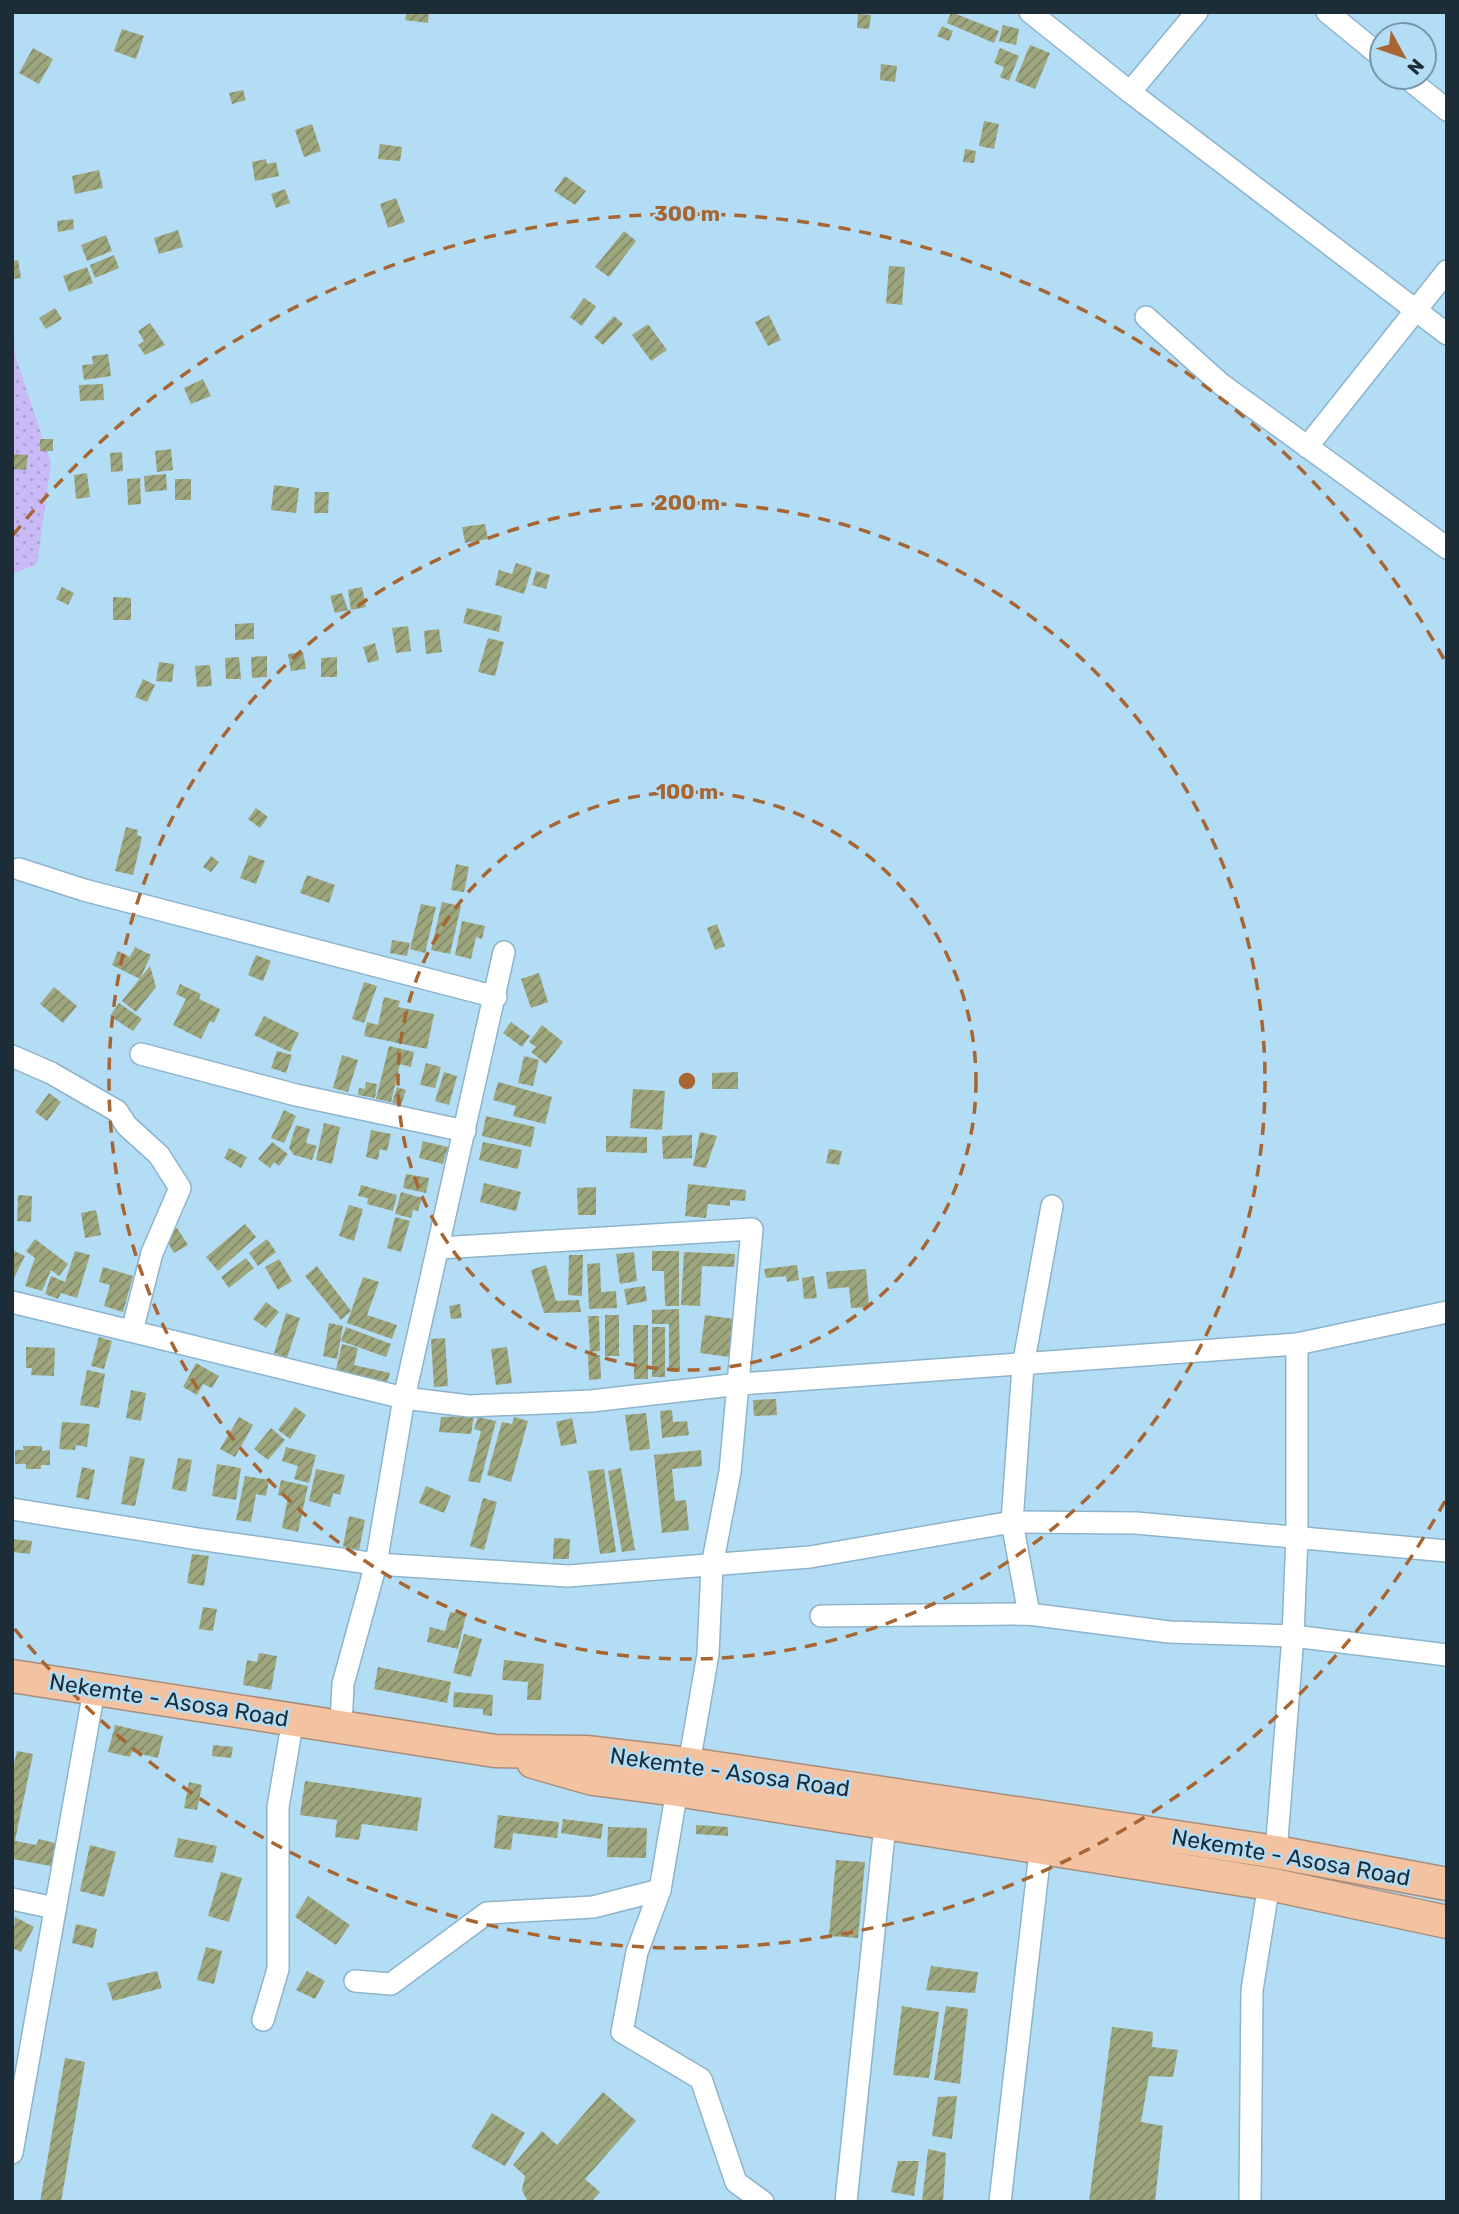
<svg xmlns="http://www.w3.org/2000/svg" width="1459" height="2214" font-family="Rubik,sans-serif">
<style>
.grass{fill:url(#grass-dots)}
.building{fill:url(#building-hatch)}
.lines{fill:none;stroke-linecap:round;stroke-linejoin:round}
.minor-casing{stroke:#8cb4cc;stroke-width:24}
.highway-casing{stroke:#a88e7c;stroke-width:35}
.minor{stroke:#fff;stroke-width:21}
.highway{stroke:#f3c3a1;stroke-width:32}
.ring{fill:none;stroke:#a76532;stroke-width:3.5;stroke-dasharray:12 9}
.labels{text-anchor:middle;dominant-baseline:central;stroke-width:5;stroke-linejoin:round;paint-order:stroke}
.street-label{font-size:23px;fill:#1d2d37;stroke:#b3dcf5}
.centre{fill:#a76532;stroke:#b3dcf5;stroke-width:3.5}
.ring-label{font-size:21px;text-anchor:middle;font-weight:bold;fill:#a76532;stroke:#b3dcf5;stroke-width:5;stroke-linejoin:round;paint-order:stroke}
</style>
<defs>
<pattern id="grass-dots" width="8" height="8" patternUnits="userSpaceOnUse" patternTransform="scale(1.75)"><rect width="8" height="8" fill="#c9b9f6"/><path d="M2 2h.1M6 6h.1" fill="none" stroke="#ac9fd4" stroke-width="1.8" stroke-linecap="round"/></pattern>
<pattern id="building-hatch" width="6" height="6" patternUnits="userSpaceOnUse" patternTransform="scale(1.75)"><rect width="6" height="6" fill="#9ea67e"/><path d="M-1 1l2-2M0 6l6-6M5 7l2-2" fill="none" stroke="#808868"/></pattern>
</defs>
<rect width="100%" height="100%" fill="#b3dcf5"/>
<polygon class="grass" points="12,312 15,355 51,463 37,564 12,574"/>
<g class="building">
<polygon points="407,12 429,12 428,23 405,20"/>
<polygon points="951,12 999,31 994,43 947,23"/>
<polygon points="858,14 871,15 869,29 857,28"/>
<polygon points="1003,25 1019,29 1016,45 999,41"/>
<polygon points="942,26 953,31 949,41 937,36"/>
<polygon points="122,29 144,36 136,59 114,51"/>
<polygon points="1030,45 1050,53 1035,89 1015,81"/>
<polygon points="33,48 53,59 39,84 19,73"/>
<polygon points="1000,48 1019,56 1009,81 1000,77 1004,67 994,63"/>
<polygon points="881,64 897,66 895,82 880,80"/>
<polygon points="243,90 246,100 232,104 229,93"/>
<polygon points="984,121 999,124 994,149 979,146"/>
<polygon points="312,124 321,151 304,157 295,130"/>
<polygon points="380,144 402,147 400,161 378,159"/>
<polygon points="965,149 976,151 974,163 963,162"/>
<polygon points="266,159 267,164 276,162 279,176 255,181 252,162"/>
<polygon points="99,170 103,188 75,194 72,176"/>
<polygon points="565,176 586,191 575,205 554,191"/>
<polygon points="285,189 290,203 276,208 271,194"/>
<polygon points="396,198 405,222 388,228 380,204"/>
<polygon points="73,219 74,229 58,232 57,221"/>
<polygon points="178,230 183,247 159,254 154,238"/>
<polygon points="624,231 636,241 609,277 595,267"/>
<polygon points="106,235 112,251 87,261 81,245"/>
<polygon points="114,255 119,268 95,278 90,265"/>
<polygon points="18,260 21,278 12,279 12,261"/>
<polygon points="889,266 905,267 902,305 886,303"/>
<polygon points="87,267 93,283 69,292 63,276"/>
<polygon points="584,298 596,306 582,326 570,317"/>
<polygon points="55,308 62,319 46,329 39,318"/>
<polygon points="769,315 781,340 768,346 755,322"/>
<polygon points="614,316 623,324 603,345 594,337"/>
<polygon points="150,323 165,345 145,355 138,345 144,341 138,331"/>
<polygon points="648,324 667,350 651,361 632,335"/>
<polygon points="108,354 111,376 84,380 82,365 93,364 92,356"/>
<polygon points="203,379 211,396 191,404 184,388"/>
<polygon points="103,384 104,400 80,401 79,385"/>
<rect x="40" y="439" width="13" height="12"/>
<polygon points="171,449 173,470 157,472 155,451"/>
<polygon points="122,452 123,471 111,472 110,453"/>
<polygon points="12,454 28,455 26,470 12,469"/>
<polygon points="87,473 90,497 76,499 74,475"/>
<polygon points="166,474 167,490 145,492 144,476"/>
<polygon points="140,478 141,504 128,505 127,479"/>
<rect x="175" y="479" width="16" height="21"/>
<polygon points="274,485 299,488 296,513 271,510"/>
<polygon points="315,492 329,492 328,513 314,513"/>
<polygon points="485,524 488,539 465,543 462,527"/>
<polygon points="516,563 532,568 524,594 495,585 499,570 512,574"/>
<polygon points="536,571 550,575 546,589 532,585"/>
<polygon points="62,587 74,593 68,605 56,599"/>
<polygon points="362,587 366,607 351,610 348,590"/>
<polygon points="342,593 348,610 335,613 330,596"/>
<polygon points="113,597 131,598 131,620 113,620"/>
<polygon points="467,608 502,616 499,632 463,623"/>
<polygon points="254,623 254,639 235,640 235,624"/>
<polygon points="408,626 411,651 396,653 392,628"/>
<polygon points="439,629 442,652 426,654 424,631"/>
<polygon points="488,638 504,642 495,676 478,672"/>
<polygon points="375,643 379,660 368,663 363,647"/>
<polygon points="303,652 306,669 291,671 288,654"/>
<polygon points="267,656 267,677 252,678 251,657"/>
<polygon points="239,657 241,679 226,679 225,658"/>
<polygon points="337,657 337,677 321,677 321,658"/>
<polygon points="159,662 174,664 172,682 156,681"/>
<polygon points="210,665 212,686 197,687 195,666"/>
<polygon points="143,679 155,685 147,702 135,697"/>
<polygon points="256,808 268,817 260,828 248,819"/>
<polygon points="126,827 138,830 137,835 142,837 133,875 115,871"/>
<polygon points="249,855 265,861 256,884 240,878"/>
<polygon points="211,856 219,862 211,872 203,867"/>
<polygon points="456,864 469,867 464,892 451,890"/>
<polygon points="307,875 335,885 329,903 300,893"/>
<polygon points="442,902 461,906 450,954 431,950"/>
<polygon points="421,904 436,907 425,953 410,949"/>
<polygon points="462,921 485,926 482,939 476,937 471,959 455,955"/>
<polygon points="717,924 725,946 715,950 707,928"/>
<polygon points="392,940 410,943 407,956 390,953"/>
<polygon points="135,947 151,955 140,979 112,965 118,951 130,957"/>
<polygon points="256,955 271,961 263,981 248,975"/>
<polygon points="150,966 156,987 136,1012 122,1001"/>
<polygon points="539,973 548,1002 531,1008 521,979"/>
<polygon points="364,982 377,986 364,1023 352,1019"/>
<polygon points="180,984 201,994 199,999 220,1009 214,1023 210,1021 201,1039 173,1025 186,999 176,994"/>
<polygon points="54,987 77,1006 63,1023 40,1004"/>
<polygon points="384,997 400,1001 398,1007 434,1014 427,1049 364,1036 367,1022 378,1025"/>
<polygon points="119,1003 142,1019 133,1031 110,1016"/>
<polygon points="264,1016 299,1033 290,1052 254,1035"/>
<polygon points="511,1022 530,1036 522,1047 503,1033"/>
<polygon points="542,1025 563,1042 546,1064 531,1052 536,1047 529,1042"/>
<polygon points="389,1046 414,1052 411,1067 400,1064 391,1102 376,1099"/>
<polygon points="277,1051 292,1055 286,1073 271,1068"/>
<polygon points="342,1055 358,1060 348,1092 333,1088"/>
<polygon points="524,1056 539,1060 533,1086 518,1083"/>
<polygon points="426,1063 441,1067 435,1088 420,1085"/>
<polygon points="444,1072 457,1076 449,1105 435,1101"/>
<polygon points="738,1072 738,1089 712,1089 712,1073"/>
<polygon points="366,1082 377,1084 375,1098 358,1095 359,1088 365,1089"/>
<polygon points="498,1082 552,1097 545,1124 513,1116 516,1106 493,1100"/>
<polygon points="397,1087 406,1090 401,1105 392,1103"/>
<polygon points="633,1089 665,1091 662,1130 630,1128"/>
<polygon points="49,1093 61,1102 47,1121 35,1112"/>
<polygon points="284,1110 296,1116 284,1143 271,1138"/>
<polygon points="486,1116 535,1127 531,1147 482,1136"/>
<polygon points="324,1123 340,1127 332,1164 316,1160"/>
<polygon points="296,1125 310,1129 306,1143 317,1146 312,1160 294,1155 289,1148"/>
<polygon points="371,1130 391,1134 387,1151 380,1149 378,1160 366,1157"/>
<polygon points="700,1132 717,1136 706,1168 693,1166"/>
<polygon points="692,1135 692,1158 663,1159 662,1136"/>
<polygon points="606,1136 647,1137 647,1153 606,1152"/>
<polygon points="423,1141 448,1147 443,1164 419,1158"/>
<polygon points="272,1142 288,1154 279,1166 274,1162 270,1168 258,1159"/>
<polygon points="483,1142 522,1150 518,1169 479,1160"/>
<polygon points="229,1148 247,1157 241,1168 224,1158"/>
<polygon points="829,1149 842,1151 839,1165 826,1163"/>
<polygon points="406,1174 429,1178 426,1193 403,1188"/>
<polygon points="484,1183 521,1192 516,1211 480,1202"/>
<polygon points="688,1184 746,1190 745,1201 730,1200 730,1206 708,1204 706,1218 685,1216"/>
<polygon points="361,1185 397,1195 393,1211 367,1204 368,1198 358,1196"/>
<polygon points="596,1187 596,1215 578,1215 577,1188"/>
<polygon points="401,1192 422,1198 418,1211 413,1210 411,1218 395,1214"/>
<polygon points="18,1195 32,1196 31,1222 17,1221"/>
<polygon points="349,1205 363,1209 354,1241 339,1236"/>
<polygon points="96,1210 101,1235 85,1238 81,1213"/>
<polygon points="395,1217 410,1221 401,1252 387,1248"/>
<polygon points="245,1224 256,1237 218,1271 206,1257"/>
<polygon points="177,1228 188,1245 174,1253 164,1236"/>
<polygon points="35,1239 68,1264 59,1276 51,1270 42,1291 25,1286 35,1258 26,1251"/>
<polygon points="267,1239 276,1252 258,1266 249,1253"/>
<polygon points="12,1250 25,1256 12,1282"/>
<polygon points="75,1251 90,1255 77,1298 61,1293 58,1299 45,1294 51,1276 65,1282"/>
<polygon points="652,1251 679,1251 679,1306 665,1306 664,1271 652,1271"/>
<polygon points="634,1252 637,1281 620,1284 616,1254"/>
<polygon points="684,1252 735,1254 734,1267 702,1266 700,1306 681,1305"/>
<polygon points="569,1255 583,1255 582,1296 568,1295"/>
<polygon points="246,1258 254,1268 229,1288 221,1277"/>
<polygon points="279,1259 292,1281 278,1290 265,1267"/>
<polygon points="600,1263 601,1292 616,1291 617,1308 589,1309 587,1264"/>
<polygon points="546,1265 556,1301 579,1300 581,1312 544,1313 531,1270"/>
<polygon points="797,1265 799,1280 787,1282 786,1276 766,1278 764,1269"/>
<polygon points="317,1266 351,1311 341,1320 305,1276"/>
<polygon points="103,1267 133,1276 123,1312 104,1306 110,1285 99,1282"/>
<polygon points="866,1269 869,1307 851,1308 849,1287 828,1289 826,1272"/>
<polygon points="814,1276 817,1298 804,1299 802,1278"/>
<polygon points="363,1277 379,1282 367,1315 397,1325 392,1339 347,1323"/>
<polygon points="645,1286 647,1301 627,1305 624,1289"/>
<polygon points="266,1302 279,1312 266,1328 253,1319"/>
<polygon points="460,1304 462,1318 451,1319 449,1306"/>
<polygon points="679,1309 680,1372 669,1372 669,1324 652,1324 652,1310"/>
<polygon points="286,1313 300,1318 287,1358 274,1353"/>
<rect x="605" y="1315" width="14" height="41"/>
<polygon points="705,1315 734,1319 729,1357 700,1353"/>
<polygon points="588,1316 599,1316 600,1351 590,1352"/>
<polygon points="329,1323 343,1326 337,1359 323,1356"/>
<polygon points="633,1325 648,1325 648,1379 634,1379"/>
<polygon points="346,1327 391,1344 386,1357 341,1341"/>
<rect x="652" y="1327" width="13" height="50"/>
<polygon points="99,1337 112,1341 104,1369 91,1366"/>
<polygon points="445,1338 448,1386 434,1387 431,1339"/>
<polygon points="342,1344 358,1348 354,1365 390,1373 386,1387 335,1374"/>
<polygon points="26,1347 55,1348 54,1376 31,1375 32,1368 26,1368"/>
<polygon points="507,1347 512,1383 496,1385 491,1349"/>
<polygon points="588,1355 600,1355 601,1379 589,1380"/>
<polygon points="196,1363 219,1376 212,1388 203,1384 197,1395 183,1387"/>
<polygon points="87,1370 105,1374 99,1408 80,1405"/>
<polygon points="131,1390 146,1393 141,1421 126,1418"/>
<polygon points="776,1399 777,1415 754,1416 753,1400"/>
<polygon points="295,1407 306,1415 290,1439 278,1430"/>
<polygon points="672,1410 673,1422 687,1421 689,1435 662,1438 660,1411"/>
<polygon points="646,1413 650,1449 630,1451 625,1415"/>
<polygon points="474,1416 471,1434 439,1432 441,1417"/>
<polygon points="239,1417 253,1425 235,1457 220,1449"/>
<polygon points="478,1417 496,1421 480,1483 468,1481 481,1431 474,1429"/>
<polygon points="514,1417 528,1421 511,1482 487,1475 502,1422 512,1424"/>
<polygon points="572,1418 577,1443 561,1446 556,1422"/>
<polygon points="62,1422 90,1424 87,1447 76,1445 75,1450 59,1449"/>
<polygon points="271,1428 285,1440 268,1460 254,1449"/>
<polygon points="23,1446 42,1446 42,1451 50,1450 50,1465 41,1465 41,1469 26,1469 26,1464 15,1464 15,1450 24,1450"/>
<polygon points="286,1447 316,1455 309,1483 294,1479 298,1466 282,1461"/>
<polygon points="701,1450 702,1466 672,1469 675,1501 686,1500 689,1530 662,1533 654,1455"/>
<polygon points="130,1456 145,1459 135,1506 121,1504"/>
<polygon points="178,1458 192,1460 186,1492 172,1489"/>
<polygon points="217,1464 241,1468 236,1500 212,1496"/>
<polygon points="82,1467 95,1470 89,1500 76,1497"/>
<polygon points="621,1468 635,1550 622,1552 608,1471"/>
<polygon points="316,1469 345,1475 340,1495 333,1493 330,1507 309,1501"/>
<polygon points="604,1469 616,1552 600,1554 588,1471"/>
<polygon points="245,1476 269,1480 266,1496 256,1494 251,1522 236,1520"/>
<polygon points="281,1480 308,1486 298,1532 282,1528 288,1497 278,1495"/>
<polygon points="426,1486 451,1496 444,1513 419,1503"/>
<polygon points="483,1498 497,1502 484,1550 470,1546"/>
<polygon points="349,1516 365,1520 359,1550 343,1546"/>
<polygon points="554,1538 570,1539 569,1559 553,1559"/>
<polygon points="12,1539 32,1541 30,1554 12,1552"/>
<polygon points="192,1554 209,1556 204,1586 187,1583"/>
<polygon points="203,1607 217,1609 213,1631 199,1629"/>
<polygon points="450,1612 466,1615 458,1649 427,1642 430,1627 445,1631"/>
<polygon points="464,1634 482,1639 471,1677 453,1673"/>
<polygon points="259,1653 277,1656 271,1690 243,1685 247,1660 257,1662"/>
<polygon points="504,1660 544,1664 541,1700 527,1700 528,1682 502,1680"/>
<polygon points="378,1667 451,1682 447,1703 374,1689"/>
<polygon points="454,1692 493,1695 492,1716 483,1715 483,1709 453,1707"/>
<polygon points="115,1725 163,1736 158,1758 132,1752 130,1757 108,1752"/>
<polygon points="213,1745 233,1747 231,1758 212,1756"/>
<polygon points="17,1751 33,1754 15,1841 36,1845 39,1839 55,1843 51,1866 12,1859 12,1773"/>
<polygon points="305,1781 422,1798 417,1831 362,1824 359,1840 335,1837 337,1820 300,1815"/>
<polygon points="189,1782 202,1785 197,1810 184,1808"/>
<polygon points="498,1815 559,1822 557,1838 513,1833 511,1850 494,1848"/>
<polygon points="563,1819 603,1824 601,1839 561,1833"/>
<polygon points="696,1825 728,1827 728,1836 696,1834"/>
<polygon points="608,1827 647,1828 646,1858 607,1857"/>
<polygon points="178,1838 217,1846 213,1863 174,1857"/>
<polygon points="90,1845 116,1852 104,1897 80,1891"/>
<polygon points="836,1860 865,1862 858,1938 829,1936"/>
<polygon points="221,1872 242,1878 229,1922 208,1916"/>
<polygon points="308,1896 350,1925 336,1945 295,1917"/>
<polygon points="15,1917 34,1927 21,1952 12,1948"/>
<polygon points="76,1924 97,1929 93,1948 72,1943"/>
<polygon points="206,1947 222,1951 214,1984 197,1980"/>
<polygon points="931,1966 978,1972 975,1993 926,1990"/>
<polygon points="157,1971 162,1988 113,2001 107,1983"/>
<polygon points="307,1971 325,1981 315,1999 296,1990"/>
<polygon points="902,2006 939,2012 929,2078 893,2075"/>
<polygon points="946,2006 968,2009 960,2084 934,2080"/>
<polygon points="1112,2027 1153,2032 1152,2047 1178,2050 1173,2077 1149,2076 1141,2122 1163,2126 1155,2202 1089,2202"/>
<polygon points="65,2058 85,2062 61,2202 40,2202"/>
<polygon points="603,2092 636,2121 585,2179 600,2192 591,2202 528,2202 522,2190 525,2176 513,2165 542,2131 557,2145"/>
<polygon points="957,2096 952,2139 932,2136 938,2097"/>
<polygon points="492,2113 525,2133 505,2166 471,2147"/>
<polygon points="928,2149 946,2153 943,2202 922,2202"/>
<polygon points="898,2161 919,2161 914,2196 891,2192"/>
</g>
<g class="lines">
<defs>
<g id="minor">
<polyline points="1030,12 1130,92"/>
<polyline points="1197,12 1130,92 1447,334"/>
<polyline points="1327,12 1382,57"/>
<polyline points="1406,77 1447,110"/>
<polyline points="1146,317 1221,384 1447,548"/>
<polyline points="1307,447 1447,271"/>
<polyline points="19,869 84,890 496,997"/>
<polyline points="141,1054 296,1095 465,1131"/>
<polyline points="12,1056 51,1073 117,1111 127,1126 159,1155 180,1188 152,1253 132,1331"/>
<polyline points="439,1248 752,1229 730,1472 712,1566 708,1654 689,1764"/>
<polyline points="12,1302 404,1398 469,1406 591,1401 740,1384 1297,1344 1447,1312"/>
<polyline points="12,1509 198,1539 376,1564 568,1576 810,1557 1012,1522 1136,1523 1447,1551"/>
<polyline points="1029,1614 1012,1522 1023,1366 1052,1206"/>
<polyline points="821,1616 1029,1614 1169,1632 1293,1636 1447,1655"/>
<polyline points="341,1726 343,1684 376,1564 404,1398 504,952"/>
<polyline points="677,1790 660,1890 637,1952 622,2032 701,2079 736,2182 763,2202"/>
<polyline points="1276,1852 1293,1636 1297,1536 1297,1344"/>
<polyline points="12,1899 55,1908"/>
<polyline points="355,1981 391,1984 487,1913 593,1907 660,1890"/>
<polyline points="263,2020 278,1969 278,1807 293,1719"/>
<polyline points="12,2153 94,1690"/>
<polyline points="846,2202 885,1825"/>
<polyline points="1000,2202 1042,1835"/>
<polyline points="1250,2202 1252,1990 1269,1884"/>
</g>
<g id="highway">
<polyline points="12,1676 495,1751 586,1752 689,1764 1276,1852 1447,1884"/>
<polyline points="533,1762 593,1779 677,1790 1269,1884 1447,1922"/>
</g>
</defs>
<use href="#minor" class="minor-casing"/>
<use href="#highway" class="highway-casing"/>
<use href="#minor" class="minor"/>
<use href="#highway" class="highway"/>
</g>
<g class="ring">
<circle cx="687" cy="1081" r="289"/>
<circle cx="687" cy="1081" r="578"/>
<path d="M1445 1501A867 867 0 0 1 13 1627M13 535A867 867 0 0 1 1445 661"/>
</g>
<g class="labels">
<g class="street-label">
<text transform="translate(169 1700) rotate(9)">Nekemte - Asosa Road</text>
<text transform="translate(730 1772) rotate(8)">Nekemte - Asosa Road</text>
<text transform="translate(1291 1857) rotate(10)">Nekemte - Asosa Road</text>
</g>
</g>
<circle cx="687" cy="1081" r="10" class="centre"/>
<g class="ring-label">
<text x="687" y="221">300 m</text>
<text x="687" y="510">200 m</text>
<text x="687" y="799">100 m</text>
</g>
<rect width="1459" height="2214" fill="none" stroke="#1d2d37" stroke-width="28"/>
<g transform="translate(1403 56) rotate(130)"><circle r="33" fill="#b3dcf5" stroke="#7796a9" stroke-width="2"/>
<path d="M0-5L12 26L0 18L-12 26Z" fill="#a76532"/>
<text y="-10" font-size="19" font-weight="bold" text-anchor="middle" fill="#1d2d37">N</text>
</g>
</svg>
